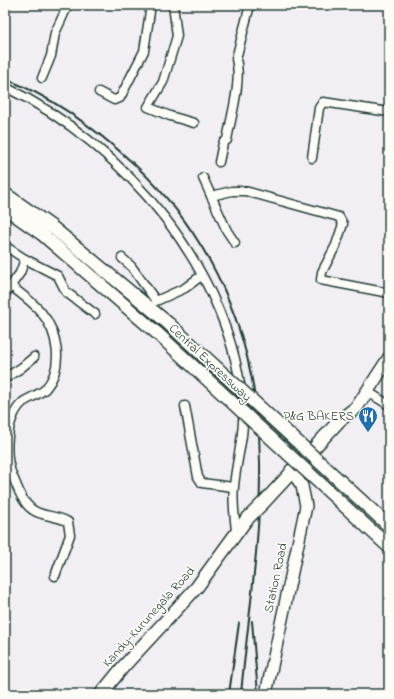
<svg xmlns="http://www.w3.org/2000/svg" width="394" height="699" font-family="'Indie Flower',sans-serif">
<style>
.lines{fill:none;stroke-linecap:round;stroke-linejoin:round}
.minor-casing{stroke:#1f3d34;stroke-width:11}
.major-casing{stroke:#1f3d34;stroke-width:14}
.highway-casing{stroke:#1f3d34;stroke-width:15}
.minor{stroke:#fdfcf7;stroke-width:8}
.major{stroke:#fdfcf7;stroke-width:11}
.highway{stroke:#fdfcf7;stroke-width:12}
.rail{stroke:#1f3d34;stroke-width:2}
.highway-bridge-casing{stroke:#1f3d34;stroke-width:15;stroke-linecap:butt}
.highway-bridge{stroke:#fdfcf7;stroke-width:12}
.labels{text-anchor:middle;dominant-baseline:central;stroke-width:3.5;stroke-linejoin:round;paint-order:stroke}
.street-label{font-size:13px;fill:#1f3d34;stroke:#fdfcf7}
.poi-label{font-size:13px;fill:#1f3d34;stroke:#fdfcf7;text-anchor:end}
</style>
<rect width="100%" height="100%" fill="#f1eef4"/>
<filter id="ink" filterUnits="userSpaceOnUse"><feTurbulence type="fractalNoise" baseFrequency=".025" numOctaves="2"/><feDisplacementMap in="SourceGraphic" scale="8" xChannelSelector="R" yChannelSelector="G"/><feConvolveMatrix kernelMatrix="1 2 1 2 8 2 1 2 1" color-interpolation-filters="sRGB"/></filter>
<g filter="url(#ink)">
<g class="lines">
<defs>
<g id="minor">
<polyline points="173,5 177,36 163,82 148,107 170,116 194,123"/>
<polyline points="42,78 51,56 55,33 68,5"/>
<path d="M5 87C125 144 233 273 243 409 245 436 236 460 234 487 232 501 235 517 236 532"/>
<polyline points="99,92 114,100 120,98 144,51 151,5"/>
<polyline points="312,158 319,108 323,102 389,112"/>
<path d="M219 162 223 143 227 140C231 117 242 81 236 59L250 5"/>
<polyline points="203,178 227,231 235,243"/>
<polyline points="211,196 232,191 245,191 339,217 343,224 336,245 322,272 321,280 389,293"/>
<polyline points="5,246 25,259 58,276 66,292 95,314"/>
<polyline points="122,258 131,266 156,301 185,288 201,276"/>
<path d="M11 286C21 294 33 302 41 312 58 332 64 367 46 388 44 392 29 398 23 402 5 418 4 457 13 477 18 488 22 503 33 510 43 517 57 515 68 522L70 535 55 576"/>
<polyline points="5,294 20,273 25,259"/>
<polyline points="5,378 21,368 34,357"/>
<polyline points="368,392 389,405"/>
<polyline points="185,406 198,477 202,483 233,487"/>
</g>
<polyline id="major" points="266,694 306,506 302,486 291,470"/>
<g id="highway">
<polyline points="5,194 52,227 169,324"/>
<polyline points="5,208 42,234 158,334"/>
<polyline points="265,501 340,420 357,407 389,358"/>
<polyline points="101,694 123,667 197,587 246,520"/>
</g>
</defs>
<use href="#minor" class="minor-casing"/>
<use href="#major" class="major-casing"/>
<use href="#highway" class="highway-casing"/>
<use href="#minor" class="minor"/>
<use href="#major" class="major"/>
<use href="#highway" class="highway"/>
<g class="rail">
<path d="M5 79C54 97 96 129 134 164 219 243 259 348 260 463 261 540 248 617 241 694"/>
<polyline points="252,621 258,694"/>
<polyline points="229,694 239,623"/>
</g>
<defs>
<g id="highway-bridge">
<polyline points="169,324 389,526"/>
<polyline points="158,334 389,547"/>
<polyline points="246,520 265,501"/>
</g>
</defs>
<use href="#highway-bridge" class="highway-bridge-casing"/>
<use href="#highway-bridge" class="highway-bridge"/>
</g>
</g>
<defs>
<symbol id="restaurant-pin" viewBox="-11 -11 22 30"><path d="M0 17L-7.5 6A9.5 9.5 0 1 1 7.5 6Z" fill="#1f6fb2" stroke="#fdfcf7"/><path d="M-5-6h1v4h1v-4h1v4h1v-4h1v5L-1.5 .5V6h-2V.5L-5-1ZM5-6V6H3V1.5H1.5Q1.5-4 5-6Z" fill="#fff"/></symbol>
</defs>
<g fill-rule="evenodd">
<use href="#restaurant-pin" x="357" y="405" width="22" height="30"/>
</g>
<g class="labels">
<g class="street-label">
<text transform="translate(210 363) rotate(43)">Central Expressway</text>
<text transform="translate(276 578) rotate(-78)">Station Road</text>
<text transform="translate(149 617) rotate(-48)">Kandy-Kurunegala Road</text>
</g>
<g class="poi-label">
<text x="354" y="416">P&amp;G BAKERS</text>
</g>
</g>
<rect width="394" height="699" fill="none" stroke="#fdfcf7" stroke-width="20"/>
<rect x="10" y="10" width="374" height="679" fill="none" stroke="#1f3d34" stroke-width="1.5" filter="url(#ink)"/>
</svg>
